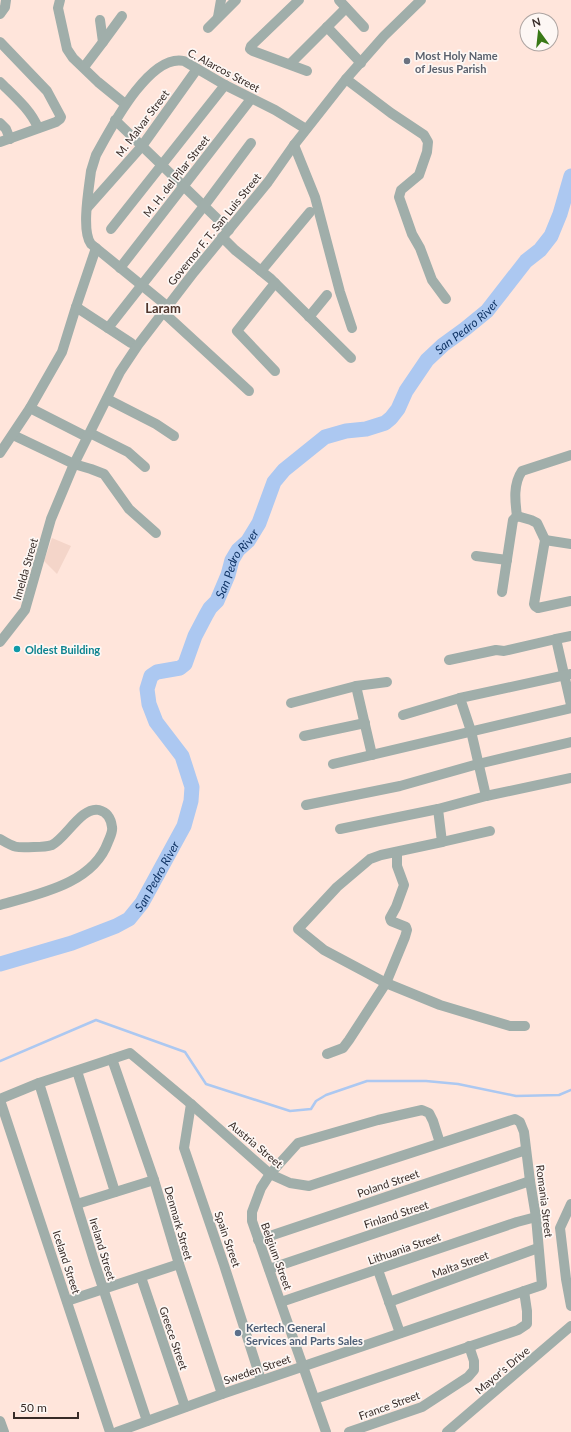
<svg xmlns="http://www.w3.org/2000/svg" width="571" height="1432" font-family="Lato,sans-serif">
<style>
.built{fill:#f4d5c9}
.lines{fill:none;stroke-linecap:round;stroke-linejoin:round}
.stream{stroke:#acc8f1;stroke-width:2.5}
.river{stroke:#acc8f1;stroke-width:15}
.minor{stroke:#a0aeaa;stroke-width:10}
.worship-dot{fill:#6b7280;stroke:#fdf7f4;stroke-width:1.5}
.culture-dot{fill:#0f9aa8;stroke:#fdf7f4;stroke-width:1.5}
.service-dot{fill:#5c6f8a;stroke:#fdf7f4;stroke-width:1.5}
.labels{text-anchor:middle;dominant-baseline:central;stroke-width:3.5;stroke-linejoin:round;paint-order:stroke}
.worship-label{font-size:11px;font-weight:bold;fill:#5b616d;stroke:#fdf7f4;text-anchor:start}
.street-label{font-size:11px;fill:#372b27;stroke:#fdf7f4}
.culture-label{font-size:11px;font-weight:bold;fill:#0d838f;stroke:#fdf7f4;text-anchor:start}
.service-label{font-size:11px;font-weight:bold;fill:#4e5e75;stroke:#fdf7f4;text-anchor:start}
.water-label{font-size:12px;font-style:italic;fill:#123667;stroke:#fdf7f4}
.quarter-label{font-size:13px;font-weight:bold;fill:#4f362d;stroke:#fdf7f4}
</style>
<rect width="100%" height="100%" fill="#ffe5db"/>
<polygon class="built" points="52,538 71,546 57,574 44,561"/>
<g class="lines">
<polyline class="stream" points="0,1061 96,1020 185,1052 206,1084 290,1111 311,1109 316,1101 326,1095 367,1081 426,1081 458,1084 516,1096 559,1095 571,1090"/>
<path class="river" id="s1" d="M0 964 72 943 116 926 129 919 142 903 184 826 191 801 192 787 182 756 156 722 149 704 147 689 151 676 157 672 180 668 185 664 195 636 206 615 210 608 217 601 228 575 232 560 238 550 248 541 259 523 274 482 284 470 325 437 346 431 366 429 385 423 391 418 398 409 406 391 427 360 443 345 465 329 487 311 526 261 540 250 551 236 560 214 571 176"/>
<g class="minor">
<polyline points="60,0 58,8 67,49 73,58 98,82 125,104"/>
<polyline points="299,0 251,46 250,49 253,51 307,71"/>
<polyline points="339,0 364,27"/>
<polyline points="0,14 5,7 6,0"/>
<polyline points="218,17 221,0"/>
<polyline points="100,20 103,42"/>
<polyline points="327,27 361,63"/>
<polyline points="208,28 236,0"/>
<polyline points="0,42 47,91 61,117 60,119 56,122 0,142"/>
<polyline points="290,64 346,8"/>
<polyline points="84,67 103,42 122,16"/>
<polyline points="346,79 391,113 424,135 428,142 427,152 419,175 401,190 399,197 412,234 420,248 432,280 446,299"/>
<path d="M0 82C13 95 31 110 38 128"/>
<polyline points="115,120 229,230"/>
<polyline points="0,123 6,129 10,139"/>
<polyline points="294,145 315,197 340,292 352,328"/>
<polyline points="87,208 142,146 197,69"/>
<polyline points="111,229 225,85"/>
<polyline points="222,237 235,250 271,279 351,358"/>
<polyline points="120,268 251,99"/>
<polyline points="261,271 310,212"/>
<polyline points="275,283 237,331 275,371"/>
<path d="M167 306 91 244C81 231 89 188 91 171L96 155C110 130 149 53 184 61L225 85 275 110 306 129"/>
<polyline points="76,307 131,343"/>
<polyline points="163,312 249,391"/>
<polyline points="309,317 327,295"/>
<polyline points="108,328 204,206 251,143"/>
<polyline points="107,399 156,424 174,436"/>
<polyline points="30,408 83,435"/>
<polyline points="90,433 128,452 145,467"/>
<polyline points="13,435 74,464 91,469 104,474 129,509 156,533"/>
<polyline points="0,453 30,408 62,352 76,307 96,248"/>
<path d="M517 516C515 501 513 484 522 471L571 455"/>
<polyline points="545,540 571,544"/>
<polyline points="476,556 507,560"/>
<polyline points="502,592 513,520 517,516 531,520 537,523 545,540 534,604 535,606 538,608 571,601"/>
<polyline points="571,636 556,639 571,705"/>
<polyline points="0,642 25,610 51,519 74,464 120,372 138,345 194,272 268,182 294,145 346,79 384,36 421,0"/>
<polyline points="449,660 496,650 504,651 556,639"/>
<polyline points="571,674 460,698 471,731 486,796 571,778"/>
<polyline points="356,686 372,755"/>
<polyline points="291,703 356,686 387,682"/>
<polyline points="403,715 460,698"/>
<polyline points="304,736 365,723"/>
<polyline points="333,764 571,708"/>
<polyline points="486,796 438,809 442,842 381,855 370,859 337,887 298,929 324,950 386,983 440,1005 510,1026 525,1026"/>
<polyline points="306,805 400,786 478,764 571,742"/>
<polyline points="340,829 438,809"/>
<path d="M0 839C15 848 16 848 34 847 40 847 46 847 52 845 66 838 82 806 99 810 107 812 111 819 112 827 113 832 110 837 108 842 93 884 38 894 0 905"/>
<polyline points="442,842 490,831"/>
<polyline points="327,1054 343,1048 349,1040 386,983 405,937 407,930 406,927 391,921 390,918 396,907 404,885 397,866 397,852"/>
<polyline points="112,1059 154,1180 179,1264 222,1394"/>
<polyline points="77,1071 115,1192"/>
<polyline points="39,1083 95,1264 147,1421"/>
<polyline points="0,1099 39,1083 130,1053 191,1104 270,1174 290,1183 309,1186 515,1119 520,1122 524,1132 530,1181 536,1217 542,1285 222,1394 117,1432"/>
<polyline points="0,1100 110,1432"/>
<polyline points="191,1104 184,1148 224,1265 261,1380"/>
<polyline points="77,1204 154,1180"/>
<polyline points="571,1204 560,1228 566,1279 571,1306"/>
<polyline points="258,1240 526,1150"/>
<polyline points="269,1269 530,1181"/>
<polyline points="378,1270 400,1333"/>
<polyline points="141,1277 185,1407"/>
<polyline points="67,1301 179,1264"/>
<polyline points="281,1302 517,1222 536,1217"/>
<polyline points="389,1302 538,1248"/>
<polyline points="315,1399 518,1330 527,1324 527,1311 524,1291"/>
<polyline points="0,1421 4,1432"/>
<polyline points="326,1432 252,1221 252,1212 261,1188 270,1174 298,1143 378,1120 422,1110 429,1113 433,1121 440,1143"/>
<polyline points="349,1432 422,1407 468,1377 474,1370 474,1361 469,1346"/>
<polyline points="447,1432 571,1326"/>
</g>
</g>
<circle class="worship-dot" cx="407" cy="61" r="4"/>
<circle class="culture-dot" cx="17" cy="649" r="4"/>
<circle class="service-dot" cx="238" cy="1333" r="4"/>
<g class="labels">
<g class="worship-label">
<text x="415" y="55">Most Holy Name<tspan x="415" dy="13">of Jesus Parish</tspan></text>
</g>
<g class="street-label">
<text transform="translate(224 70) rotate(28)">C. Alarcos Street</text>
<text transform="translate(142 123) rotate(-53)">M. Malvar Street</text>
<text transform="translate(176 176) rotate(-52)">M. H. del Pilar Street</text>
<text transform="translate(214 229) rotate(-51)">Governor F. T. San Luis Street</text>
<text transform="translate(25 569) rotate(-74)">Imelda Street</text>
<text transform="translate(256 1144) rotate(40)">Austria Street</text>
<text transform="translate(388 1183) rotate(-19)">Poland Street</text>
<text transform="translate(545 1201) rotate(83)">Romania Street</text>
<text transform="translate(396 1214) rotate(-18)">Finland Street</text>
<text transform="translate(179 1223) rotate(74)">Denmark Street</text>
<text transform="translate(228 1239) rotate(71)">Spain Street</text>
<text transform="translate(404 1248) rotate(-19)">Lithuania Street</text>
<text transform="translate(103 1249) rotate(73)">Ireland Street</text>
<text transform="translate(277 1256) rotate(70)">Belgium Street</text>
<text transform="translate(67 1262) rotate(72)">Iceland Street</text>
<text transform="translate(460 1264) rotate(-20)">Malta Street</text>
<text transform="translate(174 1338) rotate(71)">Greece Street</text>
<text transform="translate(257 1369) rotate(-19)">Sweden Street</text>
<text transform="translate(502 1370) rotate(-40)">Mayor's Drive</text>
<text transform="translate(389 1405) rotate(-20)">France Street</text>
</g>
<g class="culture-label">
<text x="25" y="649">Oldest Building</text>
</g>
<g class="service-label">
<text x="246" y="1327">Kertech General<tspan x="246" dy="13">Services and Parts Sales</tspan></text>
</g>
<g class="water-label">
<text stroke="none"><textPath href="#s1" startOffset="909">San Pedro River</textPath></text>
<text stroke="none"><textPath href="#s1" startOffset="560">San Pedro River</textPath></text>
<text stroke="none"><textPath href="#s1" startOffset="188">San Pedro River</textPath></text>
</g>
<g class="quarter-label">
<text x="163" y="308">Laram</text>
</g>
</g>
<g transform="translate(539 32) rotate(345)"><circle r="19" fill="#fdf7f4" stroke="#aea5a2"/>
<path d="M0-3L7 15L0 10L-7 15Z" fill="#397815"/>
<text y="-6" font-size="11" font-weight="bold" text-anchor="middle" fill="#372b27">N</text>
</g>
<path d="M14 1412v6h64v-6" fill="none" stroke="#372b27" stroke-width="2"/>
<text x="20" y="1412" font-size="12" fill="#372b27" stroke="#fdf7f4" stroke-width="3" paint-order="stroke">50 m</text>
</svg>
